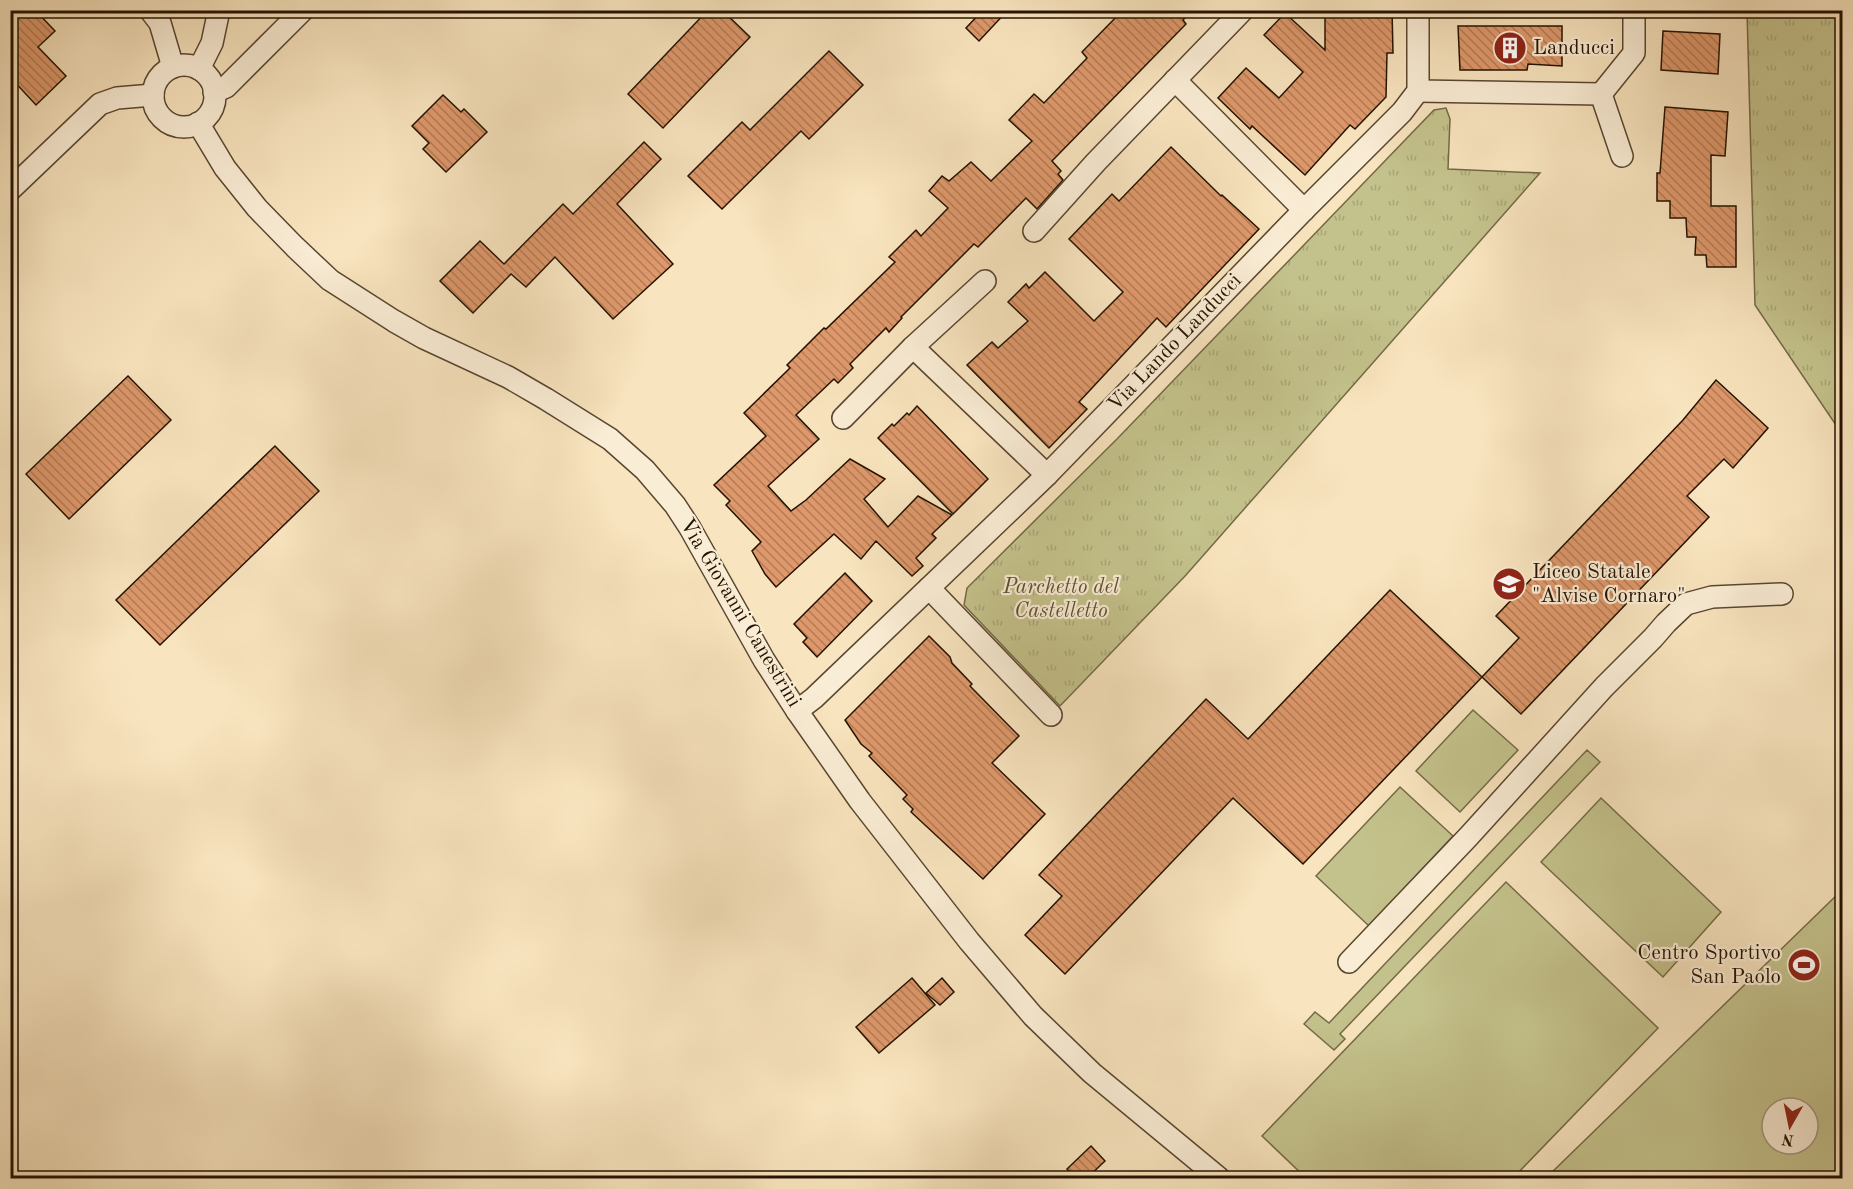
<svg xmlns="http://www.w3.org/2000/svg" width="1853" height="1189" font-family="'Old Standard TT',serif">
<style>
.park{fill:url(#park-tufts);stroke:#746a46;stroke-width:1.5}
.pitch{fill:#c4c28c;stroke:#746a46;stroke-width:1.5;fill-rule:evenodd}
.building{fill:url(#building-back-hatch);stroke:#241200;stroke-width:1.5}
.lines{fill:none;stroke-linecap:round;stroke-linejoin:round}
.street-casing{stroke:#594630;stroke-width:24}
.street{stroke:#faedd5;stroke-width:21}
.tram{stroke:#241200;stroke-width:1.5}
.labels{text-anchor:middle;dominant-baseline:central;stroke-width:4.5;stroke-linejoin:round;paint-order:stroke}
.poi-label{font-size:21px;fill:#241200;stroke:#faedd5;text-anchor:start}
.street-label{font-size:21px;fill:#241200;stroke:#faedd5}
.park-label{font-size:21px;font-style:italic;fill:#5c5031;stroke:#faedd5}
</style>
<defs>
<pattern id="park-tufts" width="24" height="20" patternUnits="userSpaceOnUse" patternTransform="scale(1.5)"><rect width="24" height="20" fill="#c4c28c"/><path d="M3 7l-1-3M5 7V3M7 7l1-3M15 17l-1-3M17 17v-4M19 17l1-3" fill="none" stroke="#a8a677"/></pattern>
<pattern id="building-back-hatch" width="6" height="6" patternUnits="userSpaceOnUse" patternTransform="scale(1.5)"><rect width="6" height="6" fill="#de986b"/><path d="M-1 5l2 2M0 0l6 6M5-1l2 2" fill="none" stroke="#b47b56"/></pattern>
</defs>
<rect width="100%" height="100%" fill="#f8e4be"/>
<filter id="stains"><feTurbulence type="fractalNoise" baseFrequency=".00333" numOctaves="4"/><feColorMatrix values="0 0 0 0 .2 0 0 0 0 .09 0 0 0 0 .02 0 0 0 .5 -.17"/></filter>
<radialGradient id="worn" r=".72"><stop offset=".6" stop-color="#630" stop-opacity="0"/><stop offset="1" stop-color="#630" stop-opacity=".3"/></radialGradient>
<g class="park">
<polygon points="1747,11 1842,11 1842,434 1755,305"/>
<polygon points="1446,108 1450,119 1448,169 1540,173 1186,575 1060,706 964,605 967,588 1116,440 1434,110"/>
</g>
<g class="pitch">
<polygon points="1473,710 1518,750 1460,812 1416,771"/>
<polygon points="1587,750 1600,762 1340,1034 1345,1039 1334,1050 1304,1024 1315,1012 1329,1023"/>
<polygon points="1400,787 1453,836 1369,926 1316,876"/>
<polygon points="1601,798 1721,912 1663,977 1541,862"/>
<polygon points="1506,882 1658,1028 1513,1178 1306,1178 1262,1136"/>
<path d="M1842 890V1178H1546ZM1772 1108H1808V1144H1772Z"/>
</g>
<g class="building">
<polygon points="10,10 35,10 55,31 38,47 66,76 36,105 10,77"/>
<polygon points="708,10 722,10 750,37 663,128 628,94"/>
<polygon points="983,10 1008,10 979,41 966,28"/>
<polygon points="1123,10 1192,10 1183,20 1186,24 1052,161 1061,171 1058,174 1063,180 1037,209 1026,198 978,247 974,244 901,317 902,318 889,332 886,328 850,364 853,368 838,383 834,379 796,415 819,439 768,486 791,511 806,500 850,459 885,479 864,499 888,527 918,496 952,515 932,534 936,538 916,558 923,566 912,576 876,541 861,559 834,534 776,587 765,574 752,551 761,542 726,505 730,501 714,485 766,436 744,413 790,368 787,365 824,328 826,329 895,262 889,257 916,230 921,236 948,208 929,191 942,176 949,181 971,162 991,181 1032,141 1009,120 1034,94 1044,103 1087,58 1082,52"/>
<polygon points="1325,10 1392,10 1393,53 1387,53 1386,97 1355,129 1350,125 1305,175 1252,126 1250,129 1218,98 1246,68 1279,98 1303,72 1264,35 1285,13 1325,50"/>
<polygon points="1458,26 1562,26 1562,66 1528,64 1527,70 1460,70"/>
<polygon points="1663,31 1720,34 1718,74 1661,70"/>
<polygon points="829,51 863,85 809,139 801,131 722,209 688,176 742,122 750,130"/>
<polygon points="443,95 461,112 464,109 487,132 446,172 423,149 429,143 412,126"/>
<polygon points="1665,107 1728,112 1725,156 1711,155 1711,206 1736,206 1736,267 1707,267 1706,255 1695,255 1696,237 1687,237 1686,218 1670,218 1670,201 1657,201 1657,173 1660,173"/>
<polygon points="644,142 661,159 617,204 673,264 613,319 555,257 526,287 511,274 473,313 440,281 480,241 504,264 563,204 573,214"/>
<polygon points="1171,147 1221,196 1222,195 1259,229 1166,327 1157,318 1132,345 1079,402 1087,409 1049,448 967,365 992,342 998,348 1028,321 1008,302 1026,284 1029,288 1045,272 1094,321 1123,292 1069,239 1112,194 1119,201"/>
<polygon points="128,376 171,420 69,519 26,474"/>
<polygon points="1716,380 1768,428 1733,468 1724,459 1687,496 1709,517 1521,714 1482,677 1519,638 1496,616 1683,420"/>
<polygon points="917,406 988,479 953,514 878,438 892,424 894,426 907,413 909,415"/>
<polygon points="275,446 319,491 160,645 116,600"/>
<polygon points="845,573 872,601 817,657 803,642 807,638 794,624"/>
<polygon points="1390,590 1482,677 1303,864 1233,798 1065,974 1025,935 1062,896 1039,875 1206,699 1248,739"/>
<polygon points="929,636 950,657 952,663 972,684 970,686 1019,736 992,763 1045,814 983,879 911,812 913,809 903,799 907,795 869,756 872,753 861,744 845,720"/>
<polygon points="912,978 935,1005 879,1053 856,1027"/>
<polygon points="942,978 954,992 940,1005 926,993"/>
<polygon points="1091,1146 1105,1161 1086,1179 1077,1179 1067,1169"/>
</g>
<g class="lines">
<defs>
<g id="street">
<polyline points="150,10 160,23 173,67"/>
<circle cx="184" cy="96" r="31"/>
<polyline points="199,69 212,43 219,10"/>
<polyline points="1175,80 1304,210"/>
<polyline points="1418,91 1601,94"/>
<polyline points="214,92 226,87 303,10"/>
<polyline points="198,123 225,168 257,208 295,247 330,280 394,321 424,338 508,377 546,399 610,439 645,470 675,505 690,528 764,660 797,711 860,801 969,941 1033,1016 1092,1073 1219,1178"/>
<polyline points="1622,156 1601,94 1634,53 1634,10"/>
<polyline points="10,190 100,104 117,98 153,95"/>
<polyline points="1034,231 1096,162 1243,10"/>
<polyline points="913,347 1047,475"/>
<polyline points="843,418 913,347 985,281"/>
<polyline points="929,588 1051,715"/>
<polyline points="797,711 814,698 1047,475 1304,210 1402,112 1418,91 1418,10"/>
<polyline points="1349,962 1469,836 1604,687 1653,638 1666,623 1686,604 1712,597 1782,594"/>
</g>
</defs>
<use href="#street" class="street-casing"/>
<use href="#street" class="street"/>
<polyline class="tram" points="1839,10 1842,132"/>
</g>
<defs>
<symbol id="building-disc" viewBox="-11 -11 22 22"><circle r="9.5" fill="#8f2418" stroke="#faedd5"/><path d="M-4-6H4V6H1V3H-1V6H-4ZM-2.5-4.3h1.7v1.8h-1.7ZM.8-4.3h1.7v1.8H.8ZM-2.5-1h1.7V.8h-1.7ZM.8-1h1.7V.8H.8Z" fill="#fff"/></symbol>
<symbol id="school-disc" viewBox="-11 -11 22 22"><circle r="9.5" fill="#8f2418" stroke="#faedd5"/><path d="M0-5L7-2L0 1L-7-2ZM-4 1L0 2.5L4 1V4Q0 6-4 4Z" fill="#fff"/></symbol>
<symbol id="stadium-disc" viewBox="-11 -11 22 22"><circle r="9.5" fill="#8f2418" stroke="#faedd5"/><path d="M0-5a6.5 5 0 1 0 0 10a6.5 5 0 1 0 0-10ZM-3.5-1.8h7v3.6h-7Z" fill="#fff"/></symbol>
</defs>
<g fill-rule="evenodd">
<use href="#building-disc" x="1491" y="29" width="38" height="38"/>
<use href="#school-disc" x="1490" y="565" width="38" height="38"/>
<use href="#stadium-disc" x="1785" y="946" width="38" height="38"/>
</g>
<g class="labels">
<g class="poi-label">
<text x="1533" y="48">Landucci</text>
<text x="1532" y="572">Liceo Statale<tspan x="1532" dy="24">"Alvise Cornaro"</tspan></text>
<text x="1781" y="953" text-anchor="end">Centro Sportivo<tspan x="1781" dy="24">San Paolo</tspan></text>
</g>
<g class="street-label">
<text transform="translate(1175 343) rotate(-46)">Via Lando Landucci</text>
<text transform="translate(740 613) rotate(59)">Via Giovanni Canestrini</text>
</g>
<g class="park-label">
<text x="1061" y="587">Parchetto del<tspan x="1061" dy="24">Castelletto</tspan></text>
</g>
</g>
<rect width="1853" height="1189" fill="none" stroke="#f8e4be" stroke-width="36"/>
<rect x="12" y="12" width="1829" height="1165" fill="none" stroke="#241200" stroke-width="3"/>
<rect x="18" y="18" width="1817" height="1153" fill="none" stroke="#241200" stroke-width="1.5"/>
<g transform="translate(1790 1126) rotate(189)"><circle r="28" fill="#faedd5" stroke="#a49580" stroke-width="1.5"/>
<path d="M0-4.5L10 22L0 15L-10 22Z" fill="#8f2418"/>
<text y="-9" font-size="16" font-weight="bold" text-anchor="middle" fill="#241200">N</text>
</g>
<rect width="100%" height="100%" filter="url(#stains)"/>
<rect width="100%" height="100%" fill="url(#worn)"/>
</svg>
